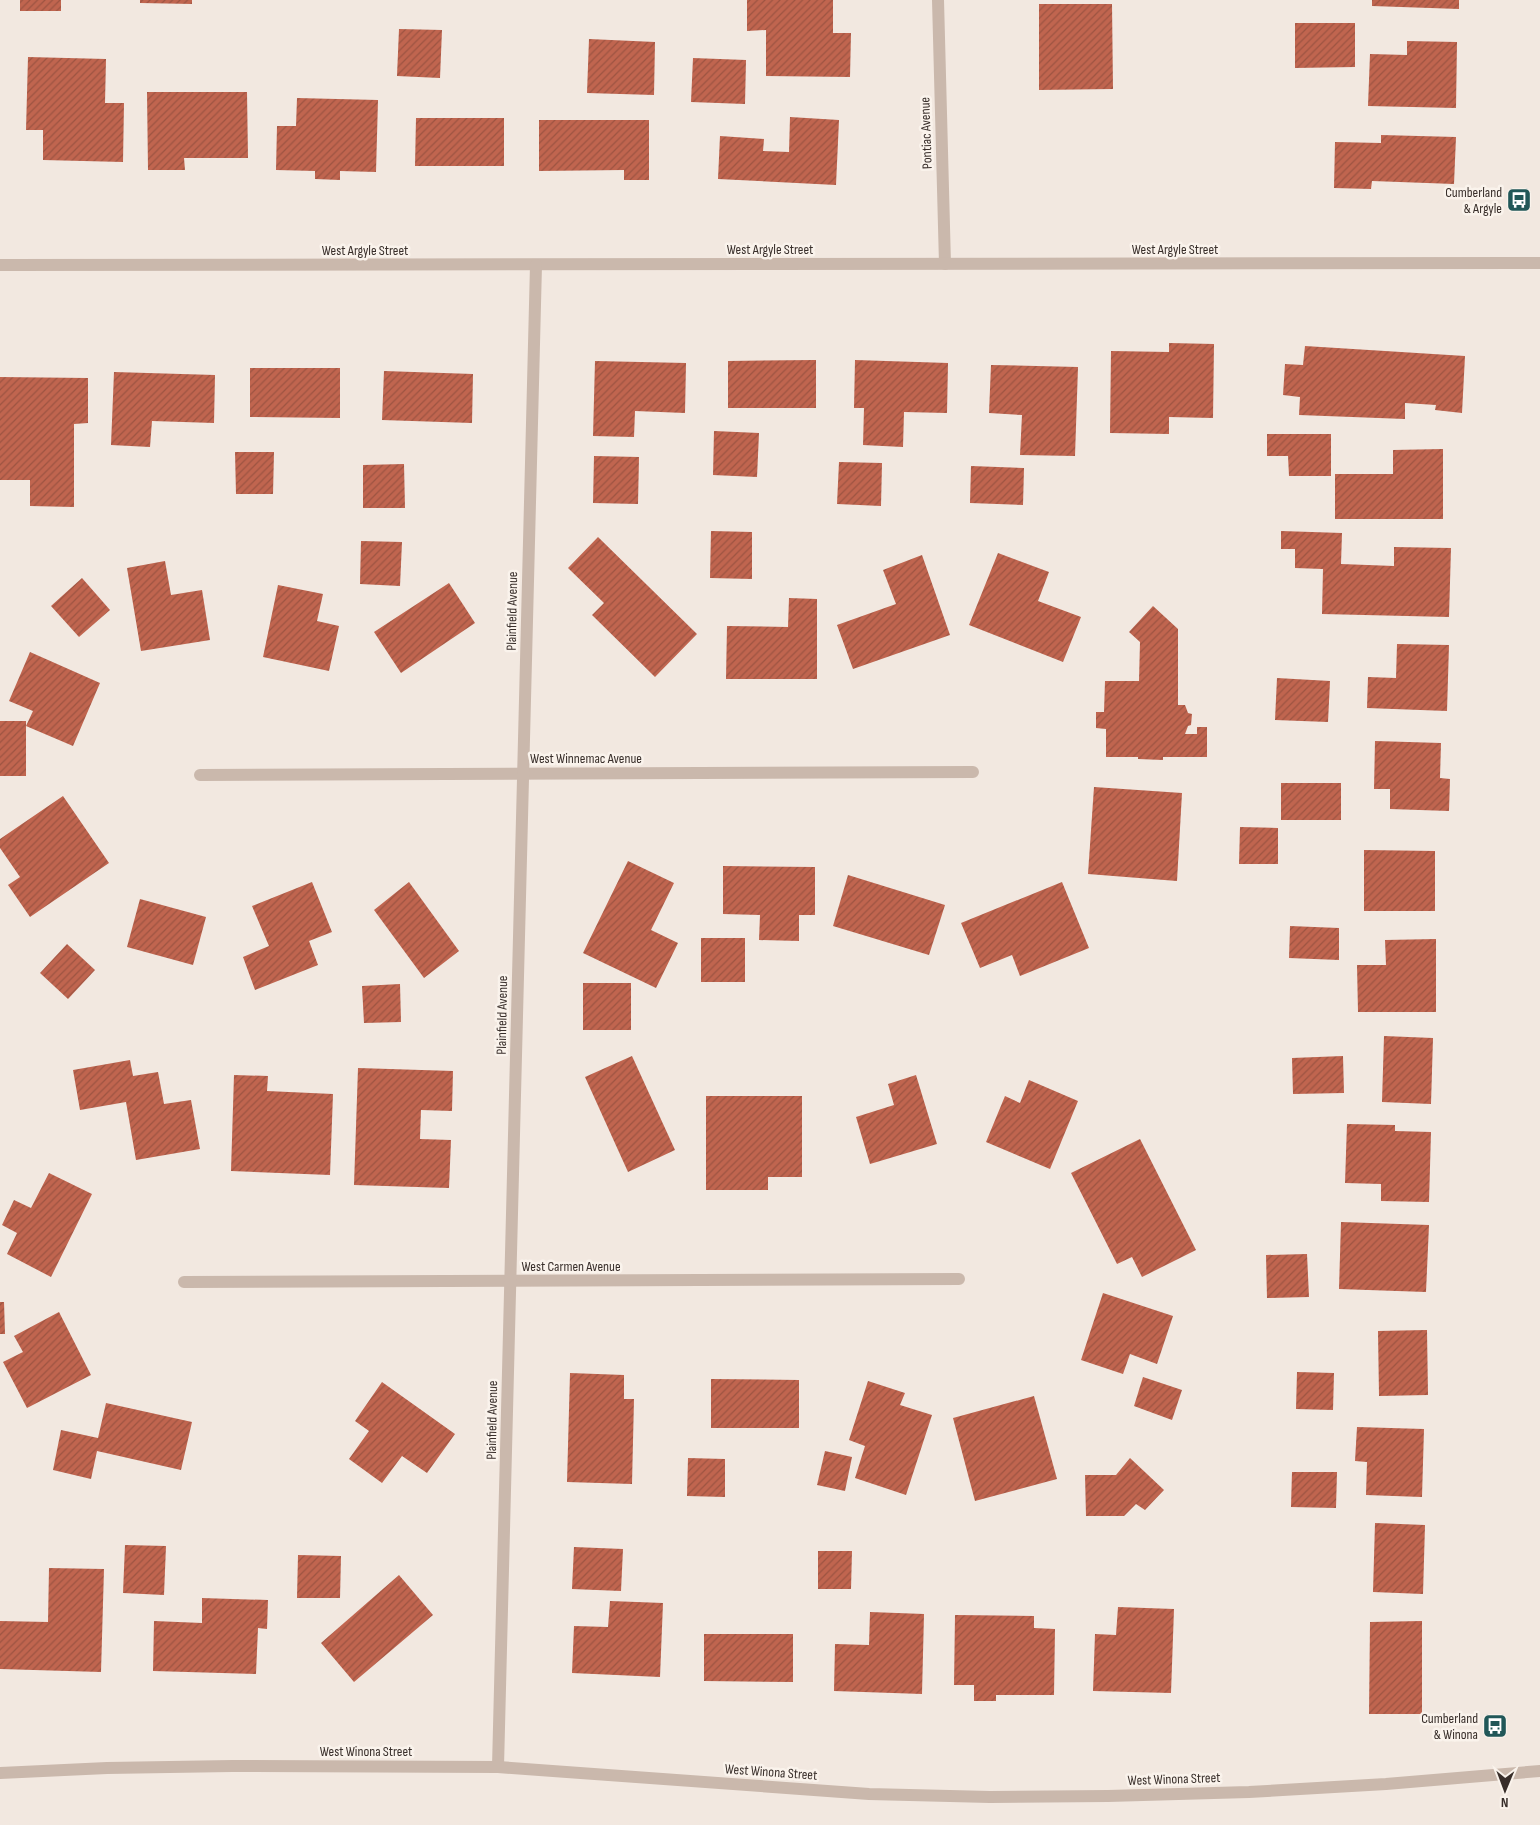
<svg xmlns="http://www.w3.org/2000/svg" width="1540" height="1825" font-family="'Sofia Sans Condensed',sans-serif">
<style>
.building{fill:url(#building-hatch)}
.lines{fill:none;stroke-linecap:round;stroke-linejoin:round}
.street{stroke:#cab8ac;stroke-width:12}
.labels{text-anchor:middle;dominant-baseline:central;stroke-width:5;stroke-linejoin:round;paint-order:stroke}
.street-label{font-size:14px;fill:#382e2a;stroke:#faf3ec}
.poi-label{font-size:14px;fill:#382e2a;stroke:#faf3ec;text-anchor:end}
</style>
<defs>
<pattern id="building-hatch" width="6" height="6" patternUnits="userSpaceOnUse" patternTransform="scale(1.25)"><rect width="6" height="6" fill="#c0654f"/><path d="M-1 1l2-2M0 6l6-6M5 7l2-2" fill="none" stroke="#9d5442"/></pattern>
</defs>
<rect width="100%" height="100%" fill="#f2e8e0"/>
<g class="building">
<rect x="20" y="0" width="41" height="11"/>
<polygon points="140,0 192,0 192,4 140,3"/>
<polygon points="747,0 833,0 833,33 851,33 850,77 766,76 766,30 747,31"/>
<polygon points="1372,0 1459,0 1459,9 1372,6"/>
<polygon points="1039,4 1112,4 1113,89 1039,90"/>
<polygon points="1295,23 1355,23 1355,67 1295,68"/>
<polygon points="399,29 442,30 440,78 397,76"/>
<polygon points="589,39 655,42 654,95 587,93"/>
<polygon points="1407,41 1457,42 1456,108 1368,106 1370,54 1407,55"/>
<polygon points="28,57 106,59 105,103 124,103 123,162 43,160 43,130 26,130"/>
<polygon points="693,58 746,60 745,104 691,102"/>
<polygon points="147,92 247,92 248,158 184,158 185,170 148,170"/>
<polygon points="297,98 378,100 376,172 340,171 340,180 315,179 315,171 276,170 277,126 296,126"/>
<polygon points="790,117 839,120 836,185 718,179 720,136 764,139 763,151 789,152"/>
<polygon points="416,118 504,118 504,166 415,166"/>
<polygon points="539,120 649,120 649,180 624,180 624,170 539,171"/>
<polygon points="1381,135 1456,137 1454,184 1372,181 1371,189 1334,188 1335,142 1381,143"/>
<polygon points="1169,343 1214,344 1213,418 1169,417 1169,434 1110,433 1111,351 1169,352"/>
<polygon points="1305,346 1465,356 1462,413 1435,410 1436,405 1405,403 1405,419 1299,415 1300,397 1283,395 1285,364 1303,365"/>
<polygon points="816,360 816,408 728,408 728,361"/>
<polygon points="855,360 948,363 947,413 904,412 903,447 863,445 864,408 854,408"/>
<polygon points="595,361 686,363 685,413 635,411 634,437 593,436"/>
<polygon points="991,365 1078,367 1075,456 1020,455 1022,415 989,413"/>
<polygon points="250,368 340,368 340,418 250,417"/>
<polygon points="384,371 473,374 472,423 382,420"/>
<polygon points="114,372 215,375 214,423 152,421 150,447 111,445"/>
<polygon points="0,377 88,378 88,423 74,424 74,507 30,506 30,480 0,480"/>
<polygon points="714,431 759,433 757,477 713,475"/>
<polygon points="1267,434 1331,434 1331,476 1289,476 1288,456 1267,456"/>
<polygon points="1443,449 1443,519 1335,519 1335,474 1393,474 1393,450"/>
<polygon points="235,452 274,452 273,494 236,494"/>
<polygon points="594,456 639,457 638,504 593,503"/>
<polygon points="839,462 882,463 881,506 837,504"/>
<polygon points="404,464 405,508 363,508 363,465"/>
<polygon points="971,466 1024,468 1023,505 970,503"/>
<polygon points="711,531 752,532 752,579 710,578"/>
<polygon points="1281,531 1342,533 1341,564 1394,566 1394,547 1451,548 1449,617 1322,614 1323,569 1295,568 1295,549 1281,549"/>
<polygon points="598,537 697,634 655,677 592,615 604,603 568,568"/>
<polygon points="361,541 402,542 400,586 360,584"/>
<polygon points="998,553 1049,572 1038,601 1081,617 1063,662 969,625"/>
<polygon points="922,555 950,635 853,669 837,625 896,604 883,570"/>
<polygon points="165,561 171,595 202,590 210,640 141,651 127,568"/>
<polygon points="82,578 110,610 79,637 51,606"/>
<polygon points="449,583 475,623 401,673 374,632"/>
<polygon points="278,585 323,594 317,621 339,626 329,671 263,657"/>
<polygon points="789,598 817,599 817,679 726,679 727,626 788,627"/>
<polygon points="1153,606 1178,629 1178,705 1185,705 1188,713 1192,714 1191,725 1188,726 1185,734 1197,734 1197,727 1207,727 1207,757 1163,757 1163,760 1138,759 1138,757 1106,757 1106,729 1096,728 1096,712 1104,712 1105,681 1139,681 1140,642 1129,632"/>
<polygon points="1397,644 1449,645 1447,711 1367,708 1368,677 1396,678"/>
<polygon points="30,652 100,683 73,746 26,726 33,711 9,701"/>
<polygon points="1277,678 1330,681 1328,722 1275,720"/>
<rect x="0" y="721" width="26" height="55"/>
<polygon points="1375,741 1441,743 1440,778 1450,779 1449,811 1390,809 1390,789 1374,789"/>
<rect x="1281" y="783" width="60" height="37"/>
<polygon points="1094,787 1182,793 1177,881 1088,874"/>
<polygon points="63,796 109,863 30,917 8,885 20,877 0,848 0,839"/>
<polygon points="1240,827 1278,828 1278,864 1239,864"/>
<polygon points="1364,850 1435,851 1435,911 1364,911"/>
<polygon points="628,861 674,883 651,930 678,943 656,988 583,953"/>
<polygon points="723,866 815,867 815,915 799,915 799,941 759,940 760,915 723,914"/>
<polygon points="848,875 945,905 929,955 833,926"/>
<polygon points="312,882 332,932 309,941 318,965 255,990 243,957 269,946 252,906"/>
<polygon points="409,882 459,951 424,978 374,910"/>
<polygon points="1062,882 1089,948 1020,976 1012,955 980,968 961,923"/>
<polygon points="140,899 206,917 193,965 127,947"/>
<polygon points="1290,926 1339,928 1339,960 1289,958"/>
<rect x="701" y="938" width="44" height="44"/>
<polygon points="1436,939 1436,1012 1358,1012 1357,965 1386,965 1385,940"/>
<polygon points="67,944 95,970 68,999 40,973"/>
<rect x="583" y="983" width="48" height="47"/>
<polygon points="400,984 401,1022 364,1023 362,986"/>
<polygon points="1384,1036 1433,1038 1431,1104 1382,1102"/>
<polygon points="632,1056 675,1150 628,1172 585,1077"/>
<polygon points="1343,1056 1344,1093 1293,1094 1292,1058"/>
<polygon points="130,1060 133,1076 158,1072 164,1104 191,1100 200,1149 136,1160 126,1102 80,1110 73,1070"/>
<polygon points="358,1068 453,1071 452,1111 421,1110 420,1139 451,1140 449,1188 354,1185"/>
<polygon points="234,1075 268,1076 267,1091 333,1094 330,1175 231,1171"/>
<polygon points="916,1075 937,1144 870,1164 856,1117 894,1105 888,1084"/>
<polygon points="1029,1080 1078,1101 1050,1169 986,1142 1005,1096 1020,1103"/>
<polygon points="706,1096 802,1096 802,1177 768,1177 768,1190 706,1190"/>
<polygon points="1347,1124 1395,1125 1395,1131 1431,1132 1429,1202 1381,1201 1381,1184 1345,1183"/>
<polygon points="1140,1139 1196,1250 1142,1277 1132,1257 1117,1264 1071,1173"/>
<polygon points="49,1173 92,1194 51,1277 7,1254 17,1233 2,1225 14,1200 31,1208"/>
<polygon points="1341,1222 1429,1225 1426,1292 1339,1289"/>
<polygon points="1307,1254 1309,1297 1267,1298 1266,1255"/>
<polygon points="1103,1293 1173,1316 1157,1364 1130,1354 1123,1374 1081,1360"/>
<polygon points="0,1302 4,1302 5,1334 0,1334"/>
<polygon points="59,1312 91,1375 27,1408 3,1362 23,1352 14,1336"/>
<polygon points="1427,1330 1428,1395 1379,1396 1378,1331"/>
<polygon points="1297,1372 1334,1373 1333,1410 1296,1409"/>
<polygon points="570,1373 624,1375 624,1399 634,1399 632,1484 567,1482"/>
<polygon points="1143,1377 1182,1390 1172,1420 1134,1406"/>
<polygon points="711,1379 799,1380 799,1428 711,1428"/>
<polygon points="868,1381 905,1393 900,1405 932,1415 906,1495 855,1478 865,1446 849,1440"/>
<polygon points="382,1382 455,1434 427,1473 402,1456 382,1483 349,1459 369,1431 355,1421"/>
<polygon points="1034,1396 1057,1479 975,1501 953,1418"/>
<polygon points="106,1403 192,1422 181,1470 97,1451 91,1479 53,1470 61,1430 98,1438"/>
<polygon points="1357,1427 1424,1429 1422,1497 1366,1495 1367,1462 1355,1461"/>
<polygon points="825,1451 852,1457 845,1491 817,1485"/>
<polygon points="688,1458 725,1459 725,1497 687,1496"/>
<polygon points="1130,1458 1164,1490 1145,1510 1136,1504 1124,1516 1086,1516 1085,1475 1116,1475"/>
<polygon points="1292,1472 1337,1472 1336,1508 1291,1507"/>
<polygon points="1375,1523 1425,1525 1423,1594 1373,1592"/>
<polygon points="125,1545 166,1546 164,1595 123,1593"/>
<polygon points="574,1547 623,1549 621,1591 572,1589"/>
<polygon points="818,1551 852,1551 851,1589 818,1589"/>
<polygon points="298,1555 341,1556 340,1598 297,1598"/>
<polygon points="49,1568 104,1569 101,1672 0,1669 0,1621 48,1622"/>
<polygon points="399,1575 433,1615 354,1682 321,1643"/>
<polygon points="202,1598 268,1600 267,1629 258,1628 256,1674 153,1671 154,1621 202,1623"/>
<polygon points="610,1601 663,1603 660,1677 572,1673 574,1626 608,1627"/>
<polygon points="1118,1607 1174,1609 1171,1693 1093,1691 1095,1634 1116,1635"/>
<polygon points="870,1612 924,1614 922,1694 834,1691 835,1644 869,1645"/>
<polygon points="955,1615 1034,1616 1034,1628 1055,1629 1054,1695 996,1695 996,1701 974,1701 974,1685 954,1685"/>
<polygon points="1422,1621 1422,1714 1369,1714 1370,1622"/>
<polygon points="704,1634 793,1634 793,1682 704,1681"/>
</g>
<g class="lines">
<g class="street">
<polyline points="938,0 945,264"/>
<polyline points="0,265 1540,263"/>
<polyline points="200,775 973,772"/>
<polyline points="184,1282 959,1279"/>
<polyline points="498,1767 536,265"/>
<polyline points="0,1773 107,1768 232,1766 498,1767 869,1794 990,1797 1108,1796 1249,1792 1386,1784 1540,1771"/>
</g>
</g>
<defs>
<symbol id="bus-square" viewBox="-11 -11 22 22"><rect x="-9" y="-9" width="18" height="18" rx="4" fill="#215758" stroke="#faf3ec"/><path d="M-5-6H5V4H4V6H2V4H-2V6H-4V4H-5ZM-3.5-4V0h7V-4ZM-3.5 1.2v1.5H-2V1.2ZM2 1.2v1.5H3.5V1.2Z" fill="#fff"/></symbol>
</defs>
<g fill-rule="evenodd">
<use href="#bus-square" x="1505" y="186" width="28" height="28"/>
<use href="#bus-square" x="1481" y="1712" width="28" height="28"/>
</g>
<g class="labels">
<g class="street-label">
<text transform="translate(926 133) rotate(-92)">Pontiac Avenue</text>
<text x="770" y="249">West Argyle Street</text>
<text x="1175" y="249">West Argyle Street</text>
<text x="365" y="250">West Argyle Street</text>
<text transform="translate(512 611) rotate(-89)">Plainfield Avenue</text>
<text x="586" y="758">West Winnemac Avenue</text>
<text transform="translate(502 1015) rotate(-89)">Plainfield Avenue</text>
<text x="571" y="1266">West Carmen Avenue</text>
<text transform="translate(492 1420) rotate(-89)">Plainfield Avenue</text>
<text x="366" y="1751">West Winona Street</text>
<text transform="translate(771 1772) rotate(4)">West Winona Street</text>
<text transform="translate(1174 1779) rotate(-2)">West Winona Street</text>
</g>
<g class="poi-label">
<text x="1502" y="192">Cumberland<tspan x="1502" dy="16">&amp; Argyle</tspan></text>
<text x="1478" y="1718">Cumberland<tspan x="1478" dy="16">&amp; Winona</tspan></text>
</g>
</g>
<g transform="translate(1505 1790) rotate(181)" stroke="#faf3ec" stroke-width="4" paint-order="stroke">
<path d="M0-4L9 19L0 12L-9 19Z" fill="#382e2a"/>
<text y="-8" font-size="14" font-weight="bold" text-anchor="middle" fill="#382e2a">N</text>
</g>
</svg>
